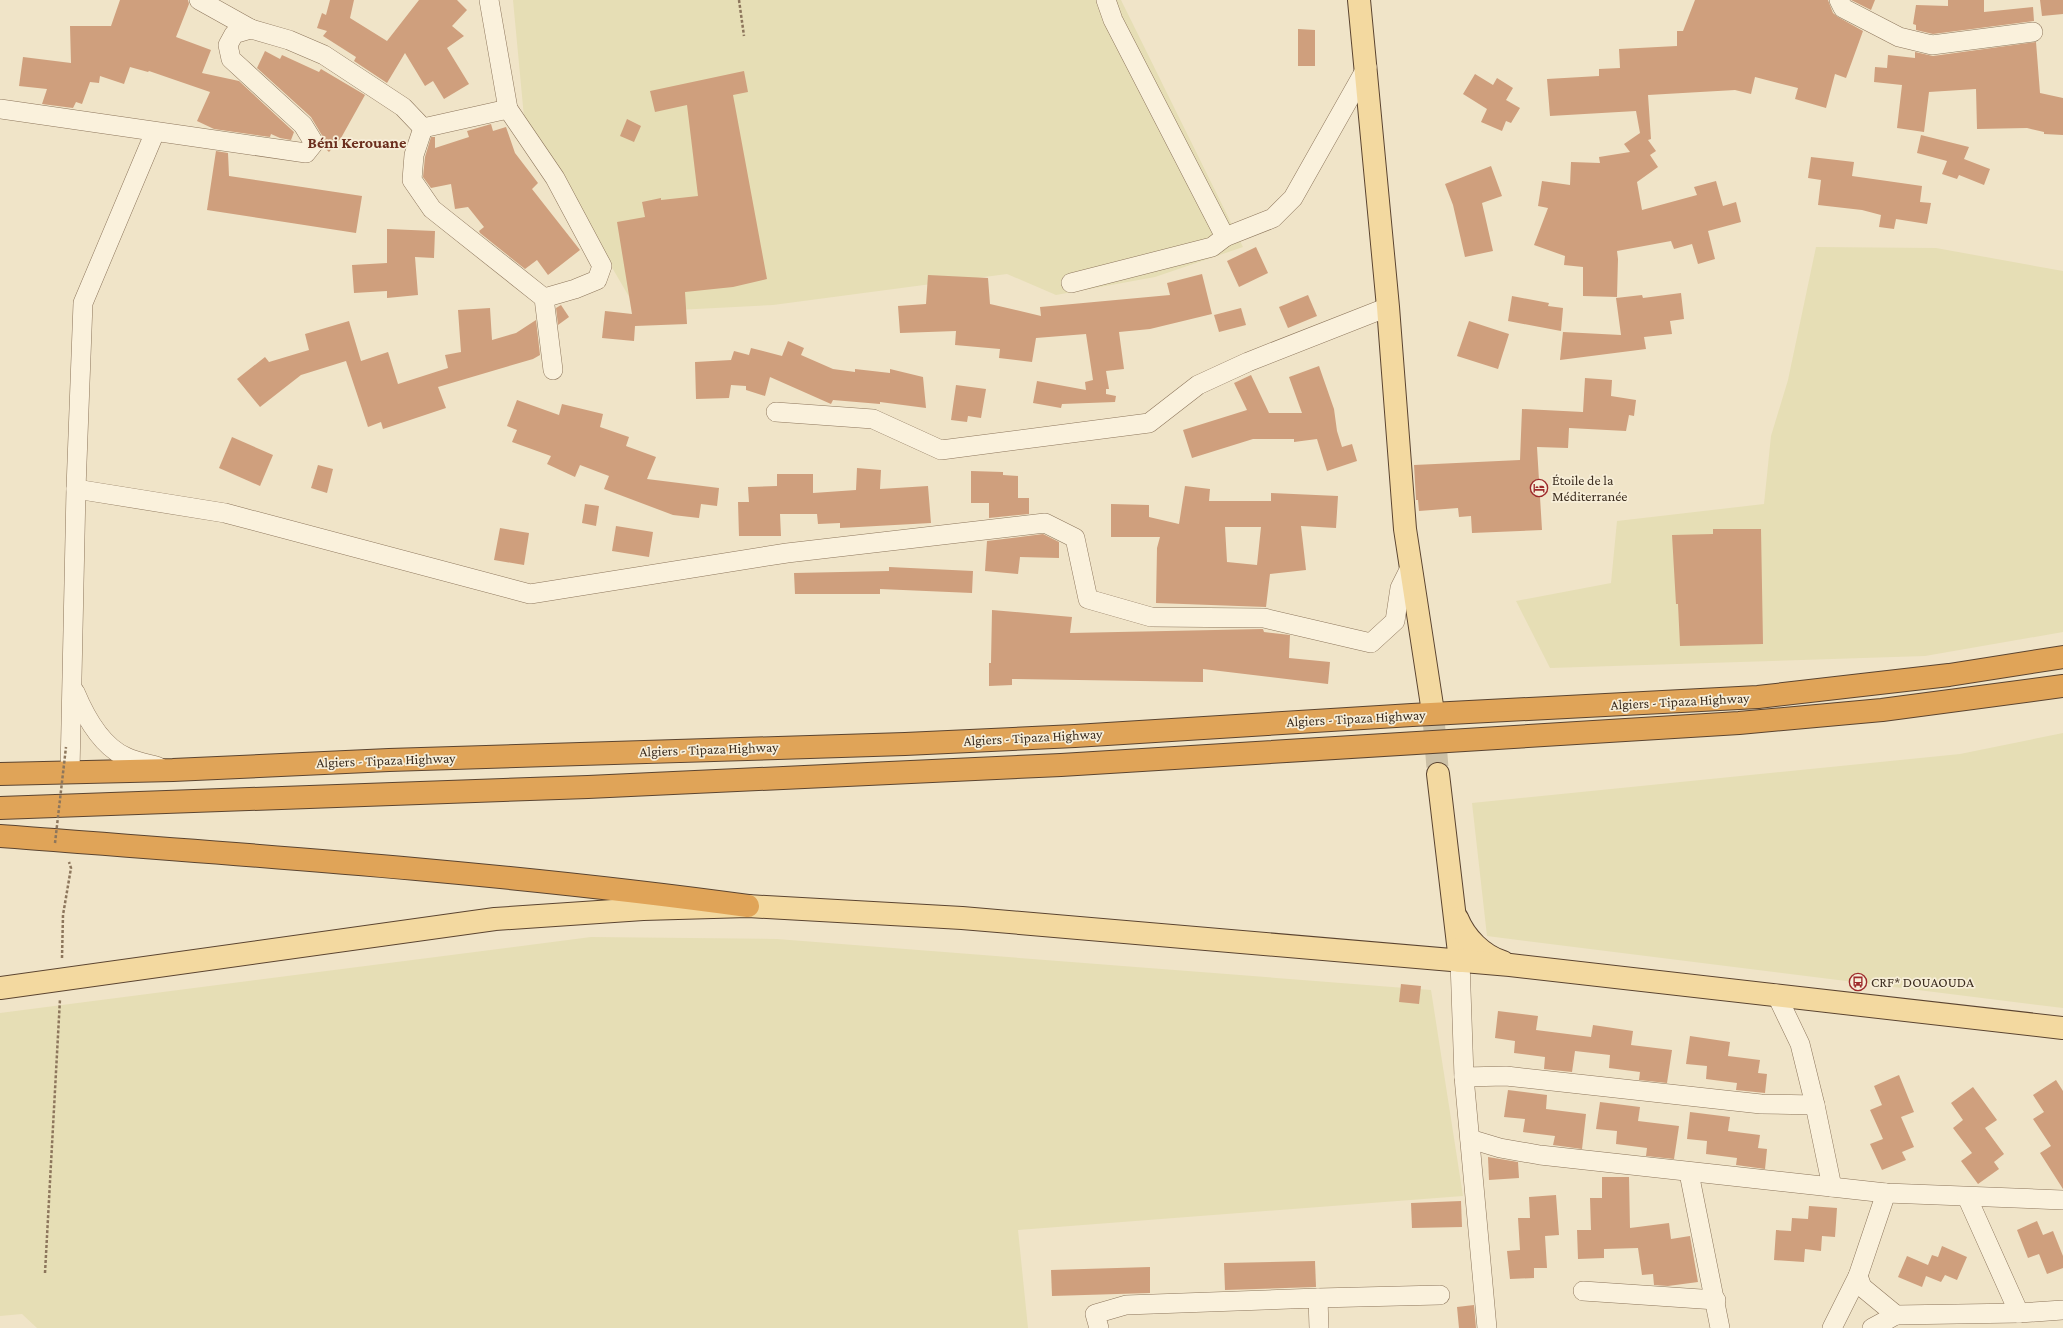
<svg xmlns="http://www.w3.org/2000/svg" width="2063" height="1328" font-family="'Crimson Pro',serif">
<style>
.farmland{fill:#e6deb5}
.building{fill:#cf9f7d;fill-rule:evenodd}
.lines{fill:none;stroke-linecap:round;stroke-linejoin:round}
.major-tunnel{stroke:#ccc0a6;stroke-width:22;stroke-dasharray:22 11;stroke-linecap:butt}
.minor-casing{stroke:#8d765c;stroke-width:20}
.major-casing{stroke:#5b4430;stroke-width:24}
.highway-casing{stroke:#5b4430;stroke-width:24}
.path{stroke:#8d765c;stroke-width:2.5;stroke-dasharray:3 2;stroke-linecap:butt}
.minor{stroke:#faf1dc;stroke-width:19}
.major{stroke:#f3d9a0;stroke-width:22}
.highway{stroke:#e0a458;stroke-width:22}
.path-bridge{stroke:#8d765c;stroke-width:2.5;stroke-dasharray:3 2;stroke-linecap:butt}
.labels{text-anchor:middle;dominant-baseline:central;stroke-width:3.5;stroke-linejoin:round;paint-order:stroke}
.poi-label{font-size:14px;fill:#3d2e20;stroke:#f7eed8;text-anchor:start}
.street-label{font-size:14px;fill:#3d2e20;stroke:#f7eed8}
.quarter-label{font-size:16px;font-weight:bold;fill:#6b2e1e;stroke:#f7eed8}
</style>
<rect width="100%" height="100%" fill="#f0e4c8"/>
<g class="farmland">
<polygon points="513,0 1121,0 1243,247 1155,277 1056,295 1007,274 773,305 638,312 524,117"/>
<polygon points="1816,247 1936,248 2063,271 2063,632 1925,656 1550,668 1516,601 1611,583 1617,521 1764,504 1771,436 1788,380"/>
<polygon points="2063,733 2063,1008 1487,936 1472,803 1960,754"/>
<polygon points="591,937 777,939 1431,990 1463,1196 1018,1230 1028,1328 37,1328 22,1314 0,1316 0,1013"/>
</g>
<g class="building">
<polygon points="120,0 188,0 189,4 176,37 211,50 202,73 239,81 294,132 291,140 280,138 271,134 270,137 214,129 197,121 210,92 149,71 148,72 130,67 124,84 100,76 99,83 90,82 82,104 76,102 73,108 42,104 47,89 19,86 23,57 71,63 70,26 111,26"/>
<polygon points="330,0 354,0 350,18 387,41 419,0 457,0 467,10 452,26 464,36 447,48 469,84 444,99 433,81 425,86 405,53 387,83 354,61 356,57 323,36 327,31 317,28 322,13 326,15"/>
<polygon points="1695,0 1828,0 1833,13 1838,17 1863,31 1846,78 1835,74 1826,108 1795,99 1798,88 1755,77 1751,94 1735,90 1648,95 1651,139 1648,140 1656,151 1650,155 1658,167 1637,182 1642,210 1697,195 1694,187 1716,181 1723,206 1736,202 1741,222 1708,231 1715,259 1698,264 1692,244 1674,249 1671,241 1617,251 1618,259 1617,297 1583,296 1583,267 1564,265 1565,256 1534,245 1548,208 1538,206 1542,181 1570,185 1571,162 1600,163 1599,157 1630,152 1624,144 1640,133 1636,111 1550,116 1547,79 1599,76 1599,69 1620,68 1619,49 1677,46 1677,31 1683,31"/>
<polygon points="1851,0 1875,0 1871,10"/>
<polygon points="1948,0 1984,0 1984,12 2033,7 2034,21 1933,34 1916,30 1916,25 1913,24 1916,5 1948,6"/>
<polygon points="2040,0 2063,0 2063,14 2042,16"/>
<polygon points="1298,29 1315,30 1315,66 1298,66"/>
<polygon points="2036,42 2040,93 2063,98 2063,135 2044,134 2044,132 2027,128 1977,129 1976,89 1929,92 1924,132 1897,128 1902,85 1874,82 1875,67 1887,68 1888,55 1915,58 1915,52 1933,56"/>
<polygon points="265,51 280,59 282,55 319,72 321,69 365,95 341,138 329,152 324,147 323,137 311,117 257,68"/>
<polygon points="744,71 748,92 733,95 767,279 733,287 685,292 687,324 635,326 634,341 602,338 605,311 632,314 617,222 645,217 642,202 661,198 661,200 698,196 687,105 655,112 650,91"/>
<polygon points="1475,74 1493,85 1497,78 1513,88 1506,100 1520,108 1511,123 1506,121 1502,131 1481,122 1487,109 1463,94"/>
<polygon points="627,119 641,126 634,142 620,136"/>
<polygon points="491,124 493,131 506,127 515,153 538,183 532,189 580,250 548,275 537,260 525,269 480,233 479,231 484,227 468,207 455,209 451,184 431,188 423,177 425,157 431,137 435,137 435,148 469,137 467,131"/>
<polygon points="1921,135 1969,147 1964,159 1990,169 1984,185 1959,175 1957,179 1942,174 1947,161 1917,153"/>
<polygon points="216,151 228,153 229,176 362,196 356,233 207,210"/>
<polygon points="1811,157 1854,162 1852,176 1922,186 1920,202 1931,203 1927,224 1896,219 1894,229 1879,227 1881,215 1862,210 1818,205 1821,180 1808,178"/>
<polygon points="1491,166 1502,196 1482,203 1493,251 1465,257 1453,205 1445,184"/>
<polygon points="387,229 435,231 434,258 415,257 418,295 387,298 387,291 354,293 352,265 387,263"/>
<polygon points="1256,247 1268,273 1239,287 1227,261"/>
<polygon points="1202,274 1212,314 1150,329 1119,332 1124,369 1106,371 1109,389 1106,389 1106,394 1116,396 1115,402 1062,404 1061,408 1033,403 1037,381 1086,390 1085,382 1093,380 1086,334 1036,338 1032,362 999,358 1000,349 955,345 956,331 900,333 898,306 926,304 928,275 988,278 990,304 1041,316 1040,307 1170,295 1167,283"/>
<polygon points="1681,293 1684,319 1670,321 1672,334 1644,337 1646,349 1560,360 1563,332 1621,335 1616,298 1642,295 1643,298"/>
<polygon points="1308,295 1317,316 1288,328 1279,307"/>
<polygon points="1512,296 1549,303 1548,306 1563,308 1561,331 1508,321"/>
<polygon points="561,305 569,317 558,325 556,308"/>
<polygon points="490,308 492,340 516,333 536,320 540,355 533,359 438,387 446,408 383,429 381,422 368,427 346,361 301,375 260,407 237,379 265,357 269,362 309,350 305,334 349,321 361,361 388,352 398,384 448,368 445,355 461,352 458,310"/>
<polygon points="1241,308 1246,325 1219,332 1214,315"/>
<polygon points="1469,321 1509,334 1498,369 1457,356"/>
<polygon points="788,341 804,348 801,355 833,369 855,372 855,369 890,373 890,369 923,377 926,408 880,402 880,404 833,400 831,404 770,377 765,396 746,390 746,386 731,385 729,398 696,399 695,362 731,360 734,351 749,355 751,348 782,356"/>
<polygon points="1319,366 1334,409 1337,431 1342,447 1352,444 1357,461 1327,471 1317,439 1294,442 1294,439 1253,439 1192,458 1183,430 1247,410 1234,383 1251,375 1269,413 1302,413 1289,377"/>
<polygon points="1585,378 1612,380 1611,396 1636,400 1634,416 1629,415 1626,431 1569,428 1568,448 1537,447 1542,530 1472,533 1471,516 1459,517 1458,508 1419,511 1418,500 1416,500 1414,465 1520,460 1522,409 1583,412"/>
<polygon points="956,385 986,389 981,418 968,416 967,422 951,420"/>
<polygon points="517,400 559,415 562,404 603,414 600,427 629,437 626,446 656,457 647,479 719,488 717,506 701,504 699,518 673,515 604,489 609,476 580,465 575,477 547,464 551,456 512,442 517,430 507,426"/>
<polygon points="232,437 273,455 260,486 219,468"/>
<polygon points="318,465 333,469 327,493 311,488"/>
<polygon points="857,468 881,470 880,489 928,486 931,523 840,528 840,523 818,524 817,514 780,514 781,536 739,536 738,502 749,502 748,487 777,486 777,474 813,474 813,493 856,490"/>
<polygon points="971,471 1003,472 1003,475 1018,476 1018,498 1029,498 1029,514 989,518 989,503 971,503"/>
<path d="M1185 486 1210 489 1209 501H1271V493L1338 496 1336 528 1301 526 1306 570 1270 574 1266 607 1156 603 1157 548 1160 537H1111V504L1149 505V517L1179 524ZM1225 527H1261L1257 565 1227 562Z"/>
<polygon points="585,504 599,506 596,526 582,523"/>
<polygon points="616,526 653,532 649,557 612,551"/>
<polygon points="500,528 529,533 524,565 494,560"/>
<polygon points="1713,529 1761,529 1763,644 1680,646 1678,604 1676,604 1672,535 1713,534"/>
<polygon points="1043,534 1059,542 1059,558 1020,557 1018,574 985,571 987,541"/>
<polygon points="889,567 973,571 972,593 880,589 880,594 795,594 794,573 889,571"/>
<polygon points="992,610 1072,617 1070,633 1263,629 1264,632 1290,635 1289,658 1330,662 1328,684 1203,669 1203,682 1012,679 1012,685 989,686 989,663 991,663"/>
<polygon points="1401,984 1421,986 1419,1004 1399,1002"/>
<polygon points="1498,1011 1538,1016 1536,1030 1591,1037 1593,1025 1633,1031 1631,1045 1672,1050 1667,1083 1639,1080 1640,1072 1609,1068 1610,1055 1575,1051 1572,1072 1544,1069 1545,1057 1514,1053 1515,1041 1495,1038"/>
<polygon points="1690,1036 1730,1042 1728,1056 1760,1060 1758,1073 1767,1074 1765,1093 1736,1090 1737,1083 1706,1079 1707,1066 1686,1064"/>
<polygon points="1899,1075 1914,1112 1901,1117 1914,1147 1902,1152 1906,1160 1882,1170 1870,1144 1883,1139 1870,1110 1882,1105 1874,1086"/>
<polygon points="2056,1080 2063,1091 2063,1189 2040,1153 2051,1146 2033,1119 2044,1112 2033,1095"/>
<polygon points="1973,1087 1997,1120 1985,1128 2004,1154 1994,1162 1999,1169 1978,1184 1961,1161 1972,1153 1953,1128 1963,1120 1951,1103"/>
<polygon points="1508,1090 1547,1095 1546,1109 1586,1114 1582,1149 1553,1145 1555,1136 1523,1132 1525,1119 1504,1117"/>
<polygon points="1600,1102 1640,1107 1638,1121 1679,1126 1674,1159 1646,1156 1647,1148 1616,1144 1617,1131 1596,1129"/>
<polygon points="1690,1112 1730,1117 1728,1131 1760,1135 1758,1148 1767,1149 1765,1169 1736,1165 1737,1158 1706,1154 1707,1141 1687,1139"/>
<polygon points="1488,1157 1518,1162 1519,1178 1489,1180"/>
<polygon points="1602,1177 1629,1177 1630,1228 1669,1223 1671,1239 1690,1236 1698,1282 1668,1286 1654,1285 1653,1274 1642,1275 1638,1248 1604,1249 1604,1258 1578,1259 1577,1230 1591,1230 1590,1198 1602,1198"/>
<polygon points="1556,1195 1559,1235 1545,1236 1547,1268 1534,1268 1534,1278 1510,1279 1507,1251 1520,1250 1518,1218 1530,1218 1529,1197"/>
<polygon points="1461,1201 1462,1227 1412,1228 1411,1203"/>
<polygon points="1809,1206 1837,1208 1835,1237 1822,1236 1821,1251 1805,1249 1804,1262 1774,1260 1776,1230 1791,1231 1792,1218 1808,1219"/>
<polygon points="2037,1221 2043,1235 2053,1231 2063,1256 2063,1268 2047,1274 2039,1254 2028,1258 2017,1230"/>
<polygon points="1942,1246 1967,1257 1957,1280 1945,1275 1941,1282 1926,1276 1922,1287 1898,1277 1907,1256 1928,1265 1932,1255 1938,1257"/>
<polygon points="1315,1261 1316,1287 1225,1290 1224,1263"/>
<polygon points="1150,1267 1150,1293 1052,1296 1051,1270"/>
<polygon points="1474,1305 1476,1328 1459,1328 1457,1307"/>
</g>
<g class="lines">
<polyline class="major-tunnel" points="1433,712 1438,774"/>
<defs>
<g id="minor">
<polyline points="199,0 251,29"/>
<polyline points="489,0 508,109 555,178 602,266 597,280 575,289 544,298"/>
<polyline points="1106,0 1113,20 1225,237"/>
<polyline points="1839,0 1843,8 1899,37 1932,45 2033,32"/>
<polyline points="0,109 306,153 314,143 303,125 231,59 228,45 234,34 251,29 289,40 324,55 403,107 423,128 414,155 412,180 432,209 544,298 553,370"/>
<polyline points="423,128 508,109"/>
<polyline points="1071,283 1212,247 1225,237 1273,218 1293,198 1367,67"/>
<polyline points="776,412 873,419 941,450 1149,423 1198,385 1248,362 1388,307"/>
<polyline points="76,489 225,513 530,594 787,553 1045,523 1075,538 1088,599 1151,617 1264,618 1371,643 1395,621 1400,588 1411,566"/>
<path d="M75 692C85 716 101 746 126 757 136 762 149 764 159 767"/>
<polyline points="70,772 76,489 83,303 155,132"/>
<polyline points="1460,961 1464,1077 1487,1328"/>
<polyline points="1776,994 1800,1044 1815,1105 1832,1187"/>
<polyline points="1464,1077 1506,1076 1761,1104 1815,1105"/>
<polyline points="1470,1139 1500,1148 1540,1155 1886,1193 2063,1200"/>
<polyline points="1689,1173 1720,1328"/>
<polyline points="1967,1197 2019,1313"/>
<polyline points="1858,1276 1862,1287 1896,1315 2019,1313 2063,1310"/>
<polyline points="1583,1291 1716,1300"/>
<polyline points="1318,1298 1440,1295"/>
<polyline points="1099,1328 1095,1314 1126,1305 1318,1298 1319,1328"/>
<polyline points="1832,1328 1858,1276 1886,1193"/>
<polyline points="1872,1328 1896,1315"/>
</g>
<g id="major">
<polyline points="1359,0 1388,307 1405,529 1433,712"/>
<polyline points="1438,774 1460,961"/>
<path d="M1457 918C1465 938 1483 956 1503 962"/>
<polyline points="0,988 495,919 643,909 748,906 962,918 1510,965 2063,1028"/>
</g>
<g id="highway">
<polyline points="0,774 173,770 389,760 905,744 1075,736 1412,715 1758,697 1949,675 2063,657"/>
<polyline points="0,808 588,787 1061,765 1739,723 1882,710 2063,686"/>
<path d="M0 836C250 855 500 872 748 906"/>
</g>
</defs>
<use href="#minor" class="minor-casing"/>
<use href="#major" class="major-casing"/>
<use href="#highway" class="highway-casing"/>
<g class="path">
<polyline points="739,0 744,36"/>
<polyline points="62,958 63,915 71,868 69,862"/>
<polyline points="45,1273 60,999"/>
</g>
<use href="#minor" class="minor"/>
<use href="#major" class="major"/>
<use href="#highway" class="highway"/>
<polyline class="path-bridge" points="55,843 66,747"/>
</g>
<defs>
<symbol id="hotel-ring" viewBox="-11 -11 22 22"><circle r="9.5" fill="#f7eed8" stroke="#9e2a2b" stroke-width="1.5"/><path d="M-6-4.5h1.5V1H6V5H4.5V3h-9V5H-6ZM-4 0a1.8 1.8 0 1 1 3.6 0ZM.5 0V-2.5h3Q6-2.5 6 0Z" fill="#9e2a2b"/></symbol>
<symbol id="bus-ring" viewBox="-11 -11 22 22"><circle r="9.5" fill="#f7eed8" stroke="#9e2a2b" stroke-width="1.5"/><path d="M-5-6H5V4H4V6H2V4H-2V6H-4V4H-5ZM-3.5-4V0h7V-4ZM-3.5 1.2v1.5H-2V1.2ZM2 1.2v1.5H3.5V1.2Z" fill="#9e2a2b"/></symbol>
</defs>
<g fill-rule="evenodd">
<use href="#hotel-ring" x="1529" y="478" width="20" height="20"/>
<use href="#bus-ring" x="1848" y="972" width="20" height="20"/>
</g>
<g class="labels">
<g class="poi-label">
<text x="1552" y="480">Étoile de la<tspan x="1552" dy="16">Méditerranée</tspan></text>
<text x="1871" y="982">CRF* DOUAOUDA</text>
</g>
<g class="street-label">
<text transform="translate(1680 701) rotate(-3)">Algiers - Tipaza Highway</text>
<text transform="translate(1356 718) rotate(-3)">Algiers - Tipaza Highway</text>
<text transform="translate(1033 737) rotate(-3)">Algiers - Tipaza Highway</text>
<text transform="translate(709 749) rotate(-2)">Algiers - Tipaza Highway</text>
<text transform="translate(386 760) rotate(-2)">Algiers - Tipaza Highway</text>
</g>
<g class="quarter-label">
<text x="357" y="142">Béni Kerouane</text>
</g>
</g>
</svg>
